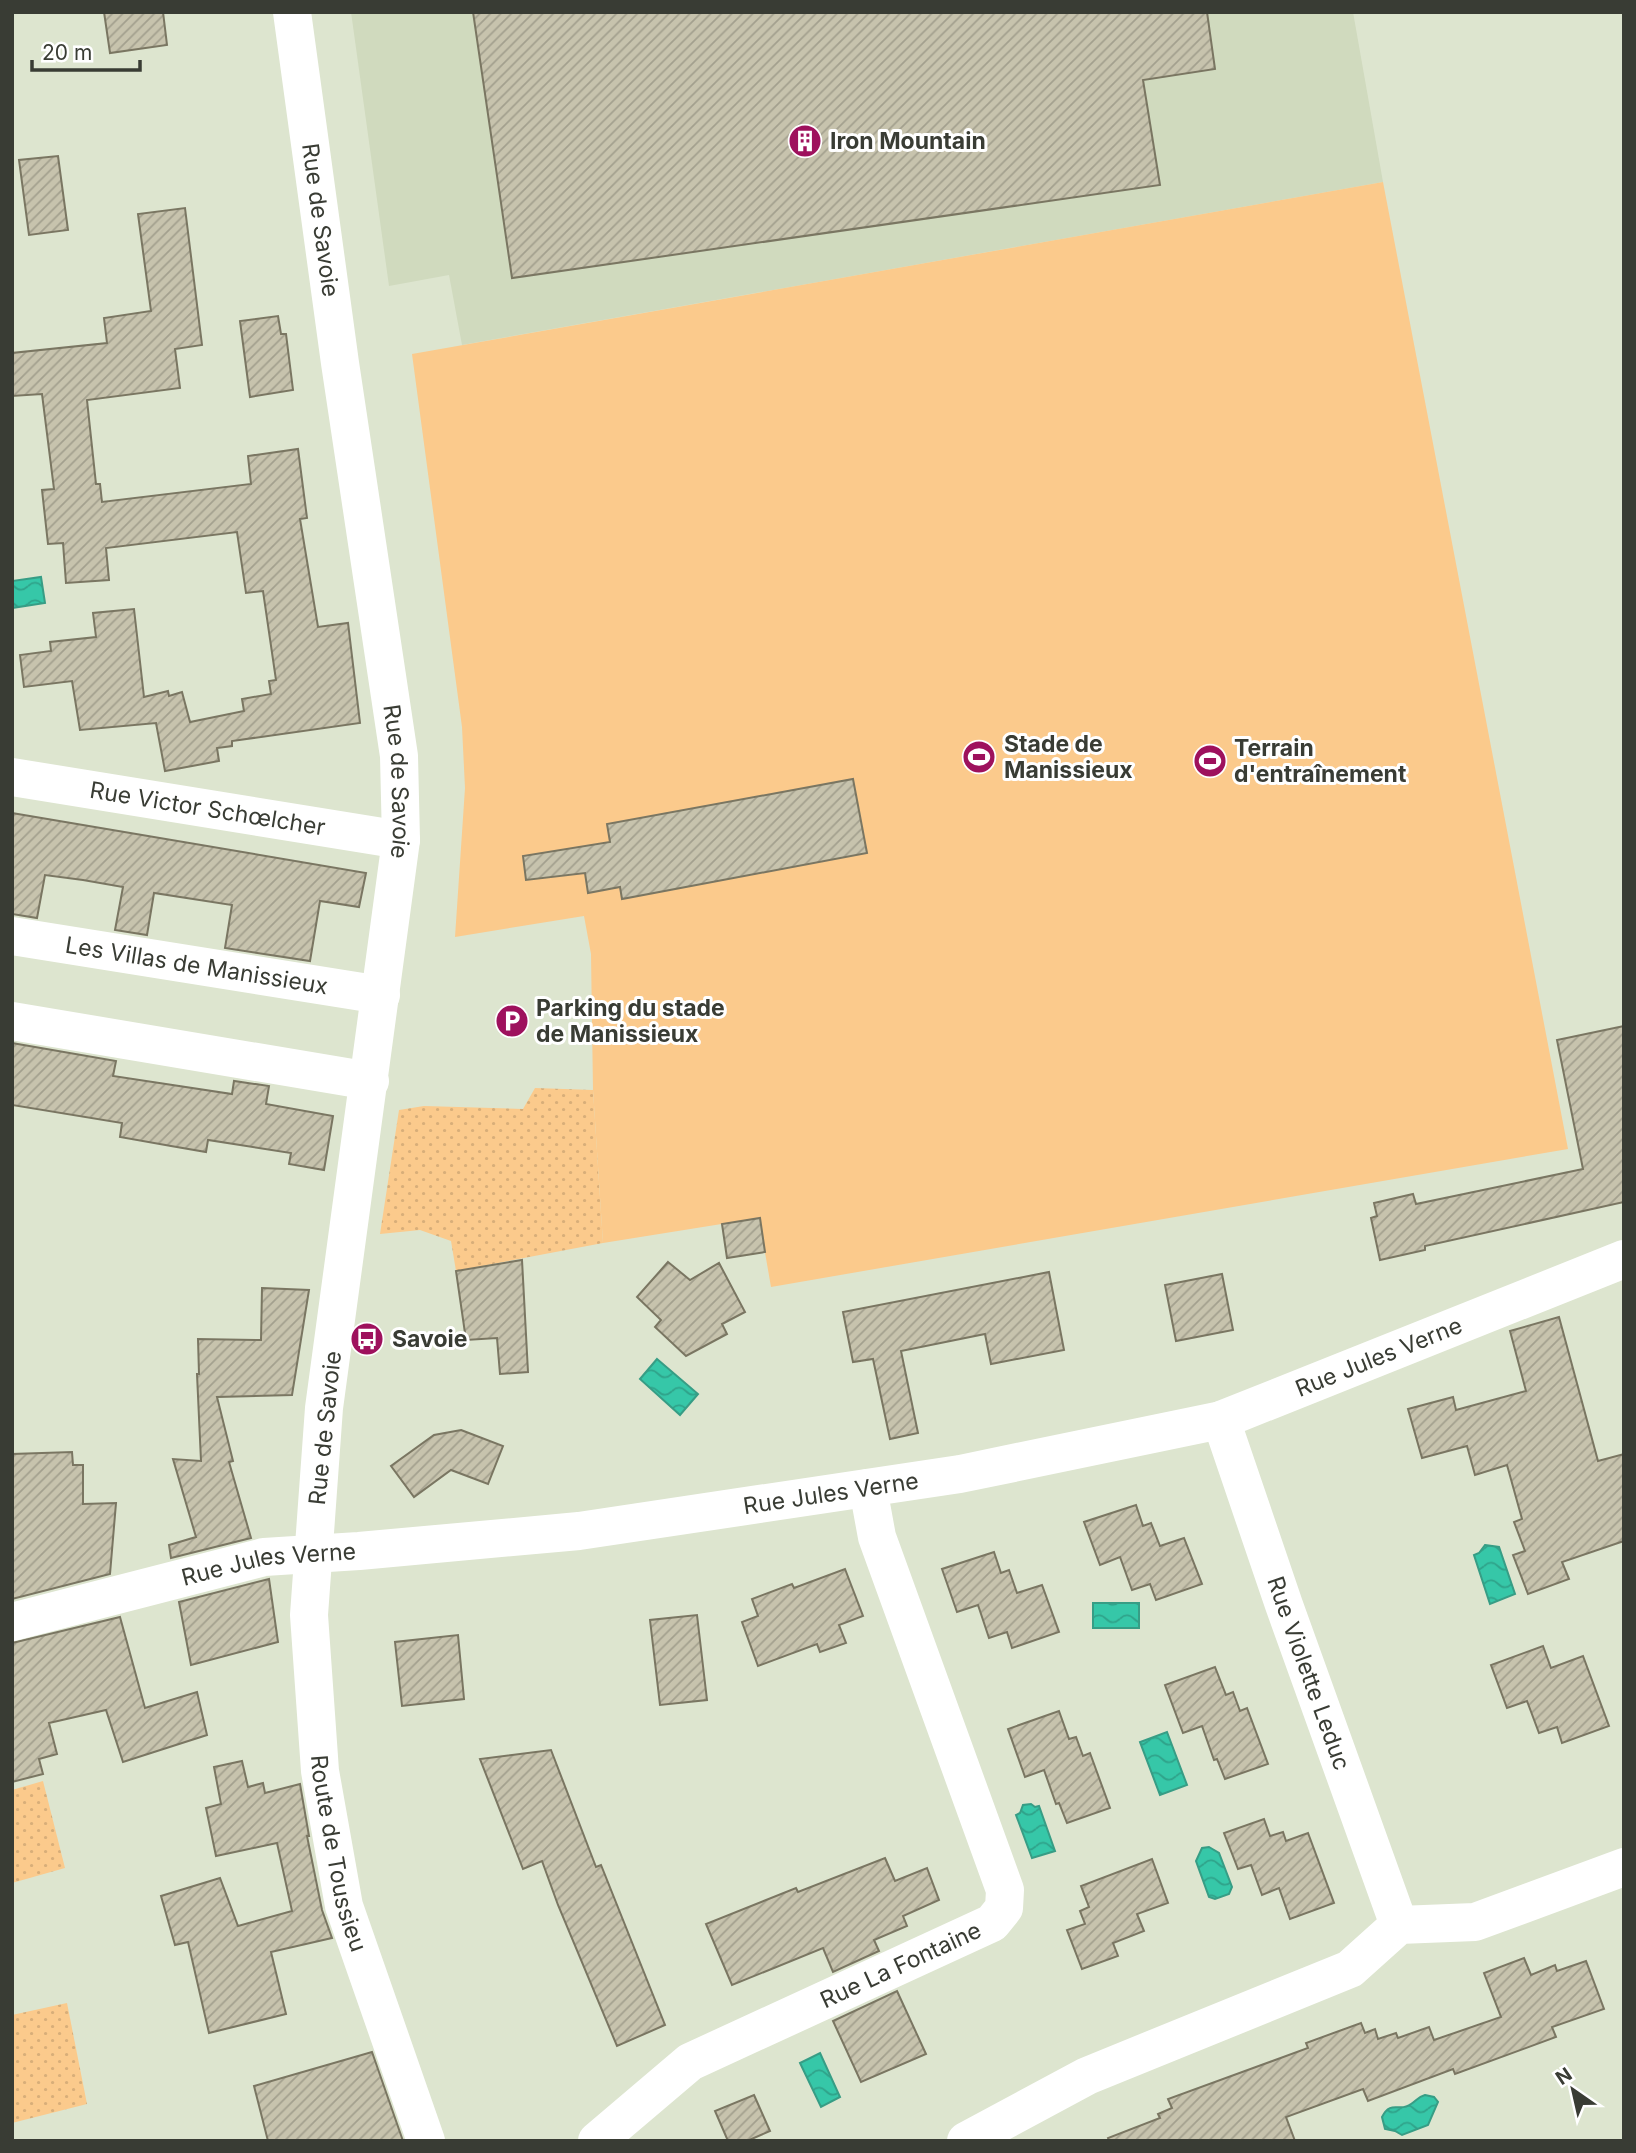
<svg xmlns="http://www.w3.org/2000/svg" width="1636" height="2153" font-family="Inter,sans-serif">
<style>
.built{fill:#d0dabe}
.grass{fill:url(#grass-dots)}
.pitch{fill:#fbca8c}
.water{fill:url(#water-waves);stroke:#379d85;stroke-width:2}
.building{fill:url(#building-hatch);stroke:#7a7662;stroke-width:2}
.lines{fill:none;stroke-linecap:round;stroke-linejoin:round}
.street{stroke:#fff;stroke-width:38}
.labels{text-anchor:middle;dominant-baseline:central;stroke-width:6;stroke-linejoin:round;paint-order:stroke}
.poi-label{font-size:23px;font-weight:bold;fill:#393c34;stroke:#fff;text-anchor:start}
.street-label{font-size:23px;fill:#393c34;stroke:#fff}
</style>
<defs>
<pattern id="grass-dots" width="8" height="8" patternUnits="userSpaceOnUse" patternTransform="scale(1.75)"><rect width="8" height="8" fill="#fbca8c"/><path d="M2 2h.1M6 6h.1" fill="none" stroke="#d8ae79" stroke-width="1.8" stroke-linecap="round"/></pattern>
<pattern id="water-waves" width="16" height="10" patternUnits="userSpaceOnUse" patternTransform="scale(1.75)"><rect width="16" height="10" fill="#36c7a8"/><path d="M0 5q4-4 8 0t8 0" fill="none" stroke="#2fa38a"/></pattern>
<pattern id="building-hatch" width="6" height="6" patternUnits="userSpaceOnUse" patternTransform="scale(1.75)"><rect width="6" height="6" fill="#c7c3ad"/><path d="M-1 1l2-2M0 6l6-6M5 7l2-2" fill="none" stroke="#a3a08e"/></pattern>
</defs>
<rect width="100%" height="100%" fill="#dde5cf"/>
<polygon class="built" points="351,12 1353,12 1383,182 462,345 449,275 389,286"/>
<g class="grass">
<polygon points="535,1088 593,1090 603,1243 456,1271 451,1241 420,1230 380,1234 399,1110 424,1106 523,1109"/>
<polygon points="43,1781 65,1868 12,1883 12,1790"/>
<polygon points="67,2003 87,2104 12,2123 12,2015"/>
</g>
<polygon class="pitch" points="1383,182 1568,1149 771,1287 759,1218 603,1243 593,1090 591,954 584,916 455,937 465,788 462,727 412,354"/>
<g class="water">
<polygon points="41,577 45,603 12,608 12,581"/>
<polygon points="657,1359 698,1394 680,1415 640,1379"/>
<polygon points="1485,1545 1499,1547 1515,1594 1490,1604 1474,1555 1479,1553"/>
<rect x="1093" y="1603" width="46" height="25"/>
<polygon points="1167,1732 1187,1785 1160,1795 1140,1742"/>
<polygon points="1031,1804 1035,1807 1039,1806 1055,1851 1032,1858 1016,1815 1020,1813 1023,1805"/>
<polygon points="1209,1847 1219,1853 1232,1887 1229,1894 1215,1899 1209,1897 1196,1861 1202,1848"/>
<polygon points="820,2053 840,2097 821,2107 800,2063"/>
<path d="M1425 2095 1434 2097 1438 2102 1428 2125 1402 2135 1395 2131 1385 2129 1382 2117C1391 2099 1400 2113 1411 2104 1417 2100 1418 2097 1425 2095Z"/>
</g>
<g class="building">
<polygon points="104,12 163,12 167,45 110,53"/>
<polygon points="473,12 1207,12 1215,69 1143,80 1160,185 512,278"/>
<polygon points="58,156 68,230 29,235 19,160"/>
<polygon points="185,208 202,345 175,349 180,388 87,400 96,484 100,484 102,502 251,484 248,456 298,449 307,518 300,519 318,627 348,623 360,723 232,741 232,746 217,748 219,761 165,771 156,723 80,730 72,681 24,687 20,655 51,651 50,642 96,637 93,613 134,609 144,697 168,691 169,696 182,692 190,722 244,711 242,699 271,694 269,681 276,680 263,591 246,593 237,532 106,548 109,580 66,583 63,543 48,544 42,490 54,489 42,394 12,396 12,353 107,343 104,318 151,311 138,214"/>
<polygon points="278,316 281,334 286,334 293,390 250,397 240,321"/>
<polygon points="853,779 867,853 622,899 620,887 588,893 585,873 526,880 523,856 610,842 607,824"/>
<polygon points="12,813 366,873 359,907 320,901 310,961 225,948 232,905 154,893 147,935 115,930 123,887 83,880 45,875 37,918 12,914"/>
<polygon points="1624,1026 1624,1202 1425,1246 1425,1250 1380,1260 1371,1218 1377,1216 1374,1203 1413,1194 1416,1204 1583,1169 1557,1040"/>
<polygon points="12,1043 116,1061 113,1076 232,1094 234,1081 269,1086 266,1104 333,1116 324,1170 289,1164 291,1153 208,1140 206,1152 171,1146 120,1137 122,1123 12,1105"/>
<polygon points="760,1218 765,1252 727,1258 722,1224"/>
<polygon points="522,1260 528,1372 500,1374 497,1338 466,1340 456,1271"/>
<polygon points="668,1262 690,1280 719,1263 745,1312 722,1324 727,1334 686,1356 655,1327 661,1320 637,1297"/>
<polygon points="1049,1272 1064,1350 991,1364 985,1334 901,1351 918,1433 890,1439 873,1359 853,1362 843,1312"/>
<polygon points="1222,1274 1233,1330 1176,1341 1165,1285"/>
<polygon points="262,1288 309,1290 292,1395 217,1397 233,1461 229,1462 251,1538 171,1558 169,1545 196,1537 173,1459 201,1461 197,1374 199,1374 198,1339 261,1340"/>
<polygon points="1559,1317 1598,1461 1624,1454 1624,1541 1562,1562 1569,1579 1528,1594 1513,1555 1525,1551 1514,1522 1522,1519 1507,1465 1475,1475 1467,1446 1422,1458 1408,1409 1453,1397 1456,1410 1526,1391 1510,1331"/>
<polygon points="461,1430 503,1446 488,1484 451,1470 414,1497 391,1466 434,1435"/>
<polygon points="72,1452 73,1465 83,1465 83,1504 116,1503 110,1574 12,1599 12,1454"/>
<polygon points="1136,1505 1143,1526 1151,1523 1160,1546 1184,1538 1202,1584 1156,1600 1150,1584 1132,1590 1120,1557 1100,1565 1084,1522"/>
<polygon points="994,1552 1001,1573 1009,1570 1017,1593 1042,1585 1059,1632 1012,1648 1007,1632 989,1638 978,1605 957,1612 942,1569"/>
<polygon points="845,1569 863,1616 839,1625 846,1643 820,1652 817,1644 758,1666 742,1622 758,1616 752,1599 792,1584 794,1588"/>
<polygon points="269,1579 278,1642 191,1665 179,1602"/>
<polygon points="697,1615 707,1700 660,1705 650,1620"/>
<polygon points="120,1617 145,1708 197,1692 207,1735 123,1762 106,1710 49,1723 57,1754 39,1759 43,1774 12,1782 12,1643"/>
<polygon points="458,1635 464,1699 402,1706 395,1642"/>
<polygon points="1543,1646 1551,1668 1583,1656 1609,1726 1562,1743 1557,1727 1539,1733 1527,1701 1507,1708 1491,1665"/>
<polygon points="1215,1667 1226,1695 1233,1692 1240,1711 1247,1708 1268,1764 1225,1779 1217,1759 1214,1760 1202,1726 1183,1733 1165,1685"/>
<polygon points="1059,1711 1069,1739 1076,1737 1083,1756 1090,1753 1110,1808 1067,1823 1059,1803 1056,1804 1044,1770 1025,1777 1008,1729"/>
<polygon points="551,1750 596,1867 601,1865 665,2025 617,2046 558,1905 542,1861 523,1869 480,1759"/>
<polygon points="242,1761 248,1787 263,1783 265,1793 300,1784 309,1836 307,1836 322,1910 332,1938 271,1952 286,2014 209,2033 188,1942 175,1945 161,1896 220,1878 238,1926 292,1911 277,1843 216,1856 206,1808 221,1804 214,1767"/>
<polygon points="1264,1819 1270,1836 1283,1832 1286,1841 1308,1833 1334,1903 1290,1919 1279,1888 1262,1895 1251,1865 1238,1869 1224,1833"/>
<polygon points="885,1858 895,1881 927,1868 939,1900 903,1916 907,1926 874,1940 879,1951 833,1972 823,1948 732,1985 706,1924 796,1888 798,1892"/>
<polygon points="1152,1859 1168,1903 1137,1914 1144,1931 1113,1943 1118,1956 1082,1969 1067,1930 1085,1924 1080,1911 1089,1907 1081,1886"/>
<polygon points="1524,1958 1531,1975 1555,1965 1557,1971 1586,1961 1604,2009 1552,2027 1556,2037 1455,2074 1453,2069 1368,2101 1363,2089 1286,2117 1295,2141 1109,2141 1108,2138 1160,2118 1158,2114 1172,2108 1168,2099 1308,2048 1306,2043 1361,2023 1365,2033 1375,2029 1378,2039 1396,2033 1398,2038 1429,2027 1434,2040 1501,2017 1484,1973"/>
<polygon points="897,1991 926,2054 861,2082 833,2021"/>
<polygon points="372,2052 403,2141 268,2141 254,2086"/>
<polygon points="754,2095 770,2131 747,2141 728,2141 715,2111"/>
</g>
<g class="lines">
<g class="street">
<path id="s1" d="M292 12 340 363 399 756 401 840 324 1408 309 1615 320 1771 344 1906 426 2141"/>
<path id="s2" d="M12 777 401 840"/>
<path id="s3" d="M12 936 381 995"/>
<polyline points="12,1021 370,1081"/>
<path id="s4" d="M1221 1420 1284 1605 1399 1925"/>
<path id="s5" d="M12 1622 264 1557 359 1551 579 1531 960 1474 1221 1420 1624 1259"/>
<path id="s6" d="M597 2141 690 2062 992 1923 1004 1908 1005 1890 877 1537 868 1488"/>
<polyline points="966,2141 1087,2076 1350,1969 1399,1925 1475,1922 1624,1867"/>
</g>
</g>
<defs>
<symbol id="building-disc" viewBox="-11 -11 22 22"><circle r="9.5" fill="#9e115d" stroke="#fff"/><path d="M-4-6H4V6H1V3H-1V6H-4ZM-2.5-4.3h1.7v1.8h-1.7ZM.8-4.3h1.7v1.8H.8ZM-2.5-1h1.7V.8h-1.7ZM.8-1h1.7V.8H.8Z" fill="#fff"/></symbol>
<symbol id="stadium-disc" viewBox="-11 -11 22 22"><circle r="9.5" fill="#9e115d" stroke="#fff"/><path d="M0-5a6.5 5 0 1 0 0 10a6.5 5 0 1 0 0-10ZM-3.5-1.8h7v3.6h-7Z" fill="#fff"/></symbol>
<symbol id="parking-disc" viewBox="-11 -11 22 22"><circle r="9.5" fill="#9e115d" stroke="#fff"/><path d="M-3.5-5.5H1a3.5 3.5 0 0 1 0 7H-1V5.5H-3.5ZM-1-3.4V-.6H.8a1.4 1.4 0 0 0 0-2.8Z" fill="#fff"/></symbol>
<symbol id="bus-disc" viewBox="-11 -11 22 22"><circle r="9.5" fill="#9e115d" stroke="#fff"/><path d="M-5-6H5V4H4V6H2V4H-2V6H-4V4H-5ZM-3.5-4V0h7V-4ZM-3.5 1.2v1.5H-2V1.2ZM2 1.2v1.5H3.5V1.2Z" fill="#fff"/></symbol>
</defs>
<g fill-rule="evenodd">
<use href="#building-disc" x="786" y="122" width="38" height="38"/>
<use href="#stadium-disc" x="960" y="738" width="38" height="38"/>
<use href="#stadium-disc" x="1191" y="742" width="38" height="38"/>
<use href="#parking-disc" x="493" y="1002" width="38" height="38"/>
<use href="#bus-disc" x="348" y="1320" width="38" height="38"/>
</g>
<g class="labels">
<g class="poi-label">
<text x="830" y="141">Iron Mountain</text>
<text x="1004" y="744">Stade de<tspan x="1004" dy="26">Manissieux</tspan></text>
<text x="1234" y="748">Terrain<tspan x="1234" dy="26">d'entraînement</tspan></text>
<text x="536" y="1008">Parking du stade<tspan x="536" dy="26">de Manissieux</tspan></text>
<text x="392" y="1339">Savoie</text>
</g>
<g class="street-label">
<text stroke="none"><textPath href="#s1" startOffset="210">Rue de Savoie</textPath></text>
<text stroke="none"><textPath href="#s1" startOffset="777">Rue de Savoie</textPath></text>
<text stroke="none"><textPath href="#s2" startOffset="198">Rue Victor Schœlcher</textPath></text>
<text stroke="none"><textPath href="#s3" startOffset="187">Les Villas de Manissieux</textPath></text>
<text stroke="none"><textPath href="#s5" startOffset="1398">Rue Jules Verne</textPath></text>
<text transform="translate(325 1428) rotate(-84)">Rue de Savoie</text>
<text stroke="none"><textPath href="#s5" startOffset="831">Rue Jules Verne</textPath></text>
<text stroke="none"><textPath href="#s5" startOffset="264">Rue Jules Verne</textPath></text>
<text stroke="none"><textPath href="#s4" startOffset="268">Rue Violette Leduc</textPath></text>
<text stroke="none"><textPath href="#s1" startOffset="1857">Route de Toussieu</textPath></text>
<text stroke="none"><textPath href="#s6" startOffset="354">Rue La Fontaine</textPath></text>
</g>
</g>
<rect width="1636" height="2153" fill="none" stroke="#393c34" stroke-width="28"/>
<g transform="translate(1573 2090) rotate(326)" stroke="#ffffff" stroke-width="5" paint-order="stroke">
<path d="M0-5L12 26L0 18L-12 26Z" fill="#393c34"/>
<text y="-10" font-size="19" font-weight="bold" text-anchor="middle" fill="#393c34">N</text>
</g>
<path d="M32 60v10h108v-10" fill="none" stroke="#393c34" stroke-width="3.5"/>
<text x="42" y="60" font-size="21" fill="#393c34" stroke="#ffffff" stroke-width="5" paint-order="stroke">20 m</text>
</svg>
